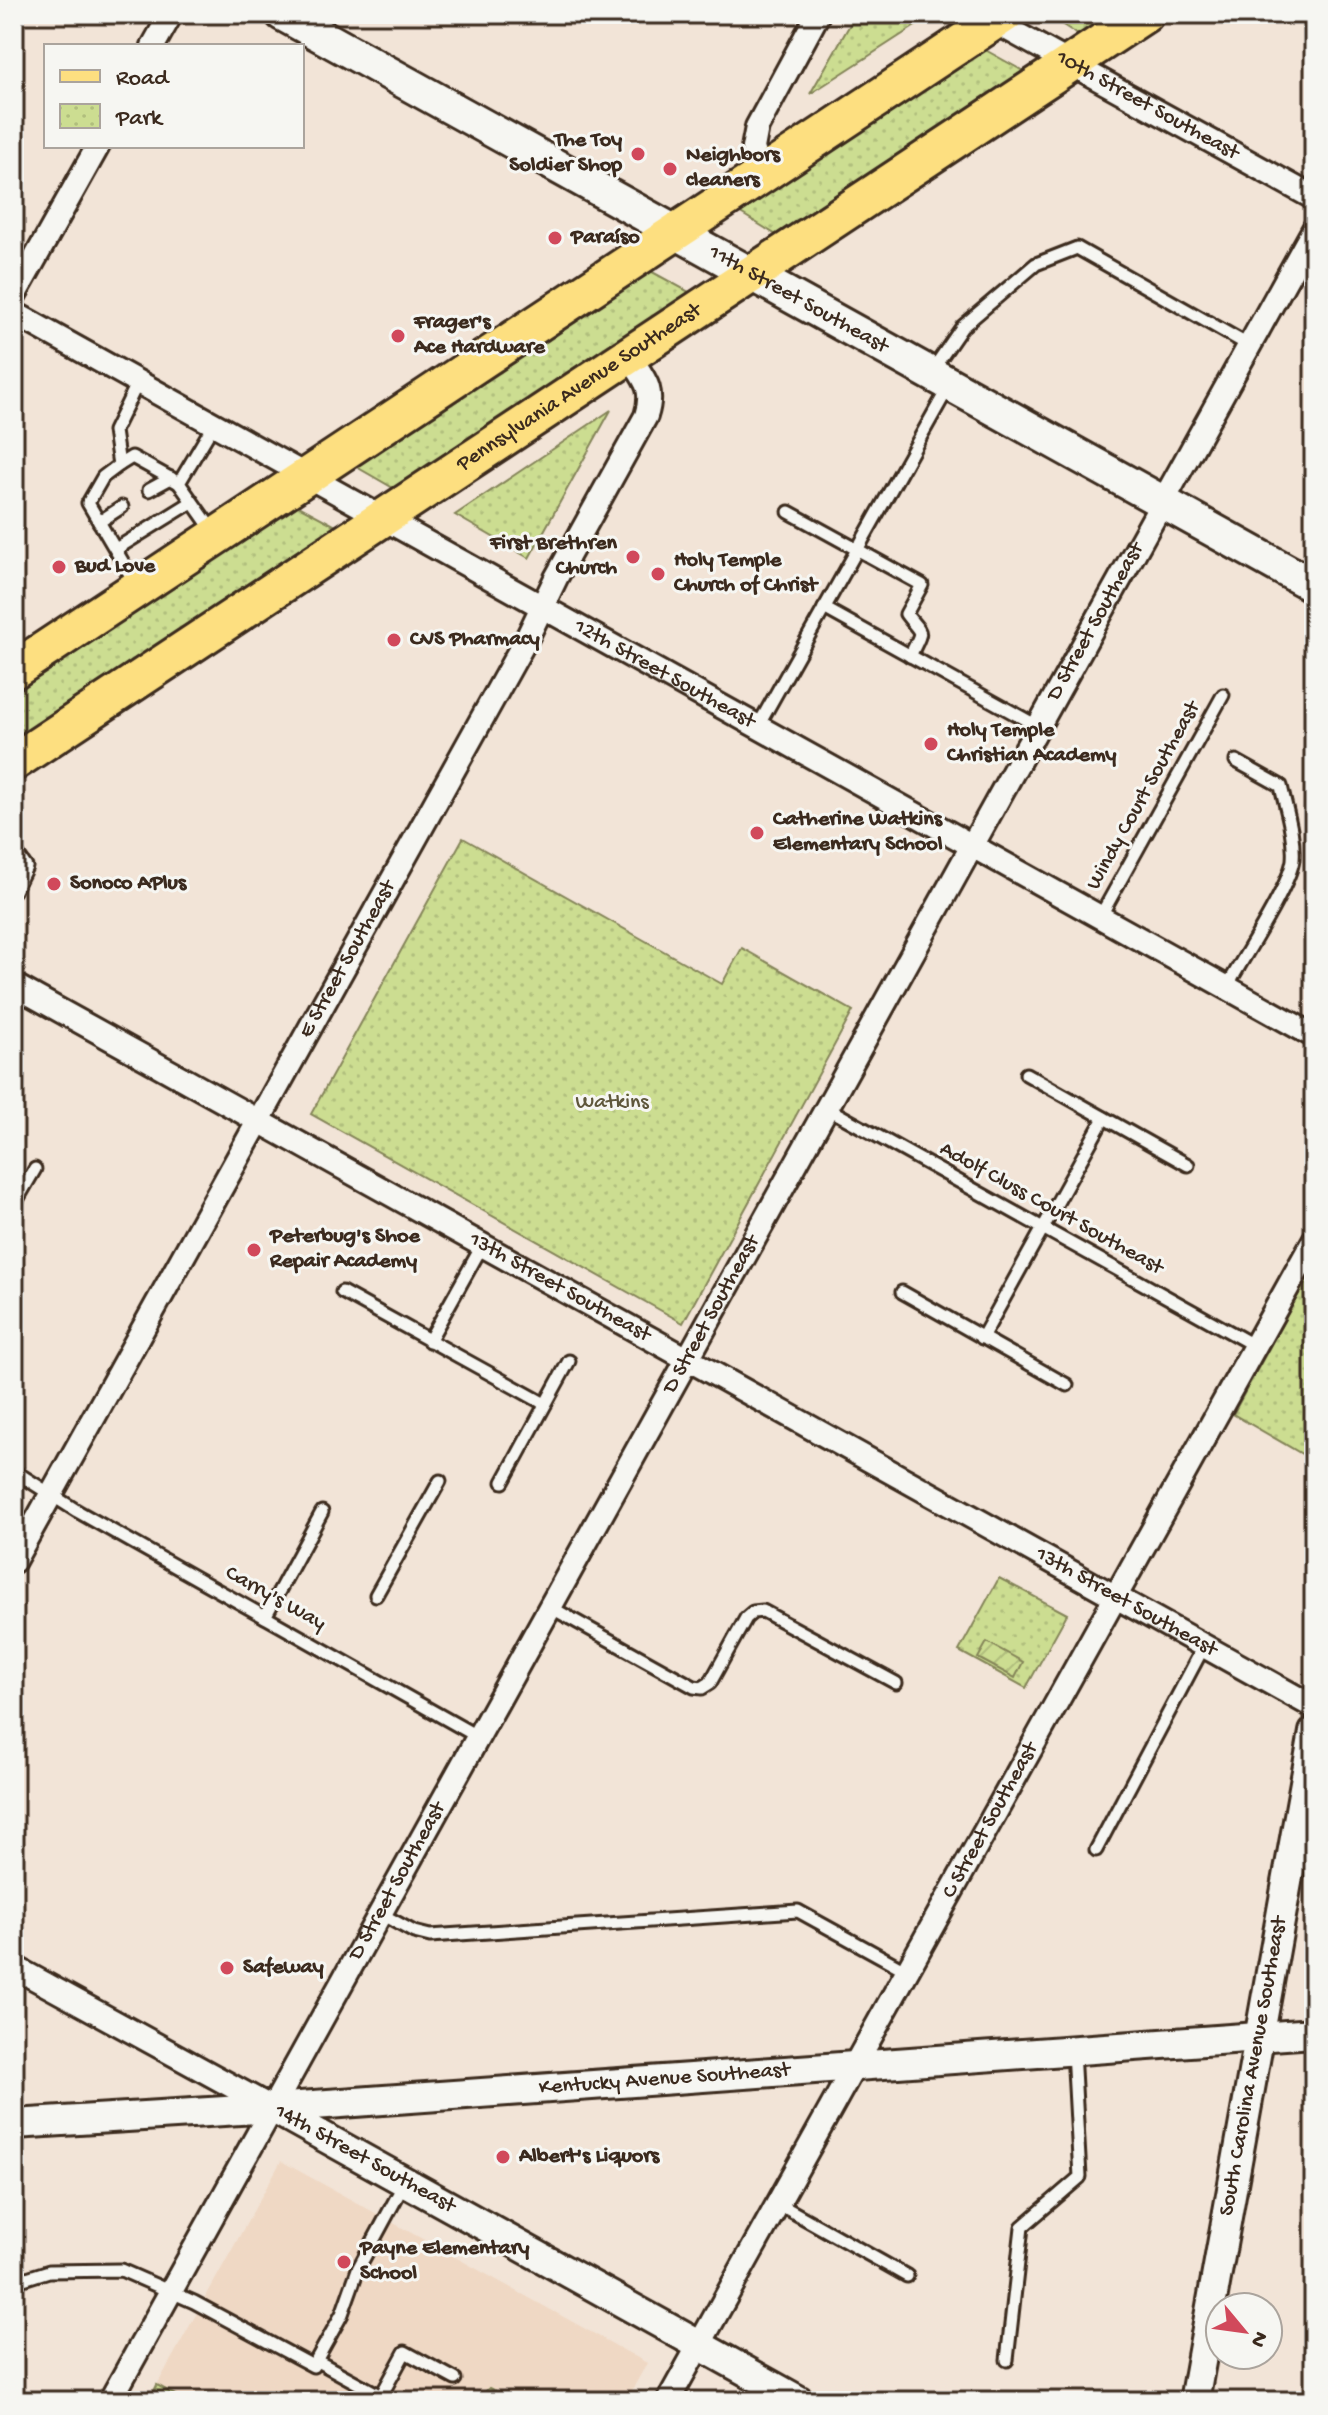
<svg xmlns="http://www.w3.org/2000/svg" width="1328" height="2415" font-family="'Gochi Hand',sans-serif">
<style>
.built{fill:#efd8c4}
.park{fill:url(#park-dots);stroke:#848458;stroke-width:2}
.garden{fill:url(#garden-furrows);stroke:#848458;stroke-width:2}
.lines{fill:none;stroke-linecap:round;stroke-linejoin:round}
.service-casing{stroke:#3b2a1e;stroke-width:17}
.minor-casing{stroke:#3b2a1e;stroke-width:28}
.tertiary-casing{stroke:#3b2a1e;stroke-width:34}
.secondary-casing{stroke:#3b2a1e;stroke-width:38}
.primary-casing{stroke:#3b2a1e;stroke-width:42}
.service{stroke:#f6f6f2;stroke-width:11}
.minor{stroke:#f6f6f2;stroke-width:22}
.tertiary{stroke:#f6f6f2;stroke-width:28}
.secondary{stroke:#f6f6f2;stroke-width:32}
.primary{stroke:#fddf80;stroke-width:36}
.poi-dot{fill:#d1495b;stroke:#f6f6f2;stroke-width:3}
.labels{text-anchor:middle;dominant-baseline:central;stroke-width:6;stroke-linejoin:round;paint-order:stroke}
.street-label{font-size:22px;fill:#3b2a1e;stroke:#f6f6f2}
.poi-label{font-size:22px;font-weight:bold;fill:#3b2a1e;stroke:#f6f6f2;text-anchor:start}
.park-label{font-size:22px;fill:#5f573b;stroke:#f6f6f2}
</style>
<defs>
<pattern id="park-dots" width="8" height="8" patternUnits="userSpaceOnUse" patternTransform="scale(2)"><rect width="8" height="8" fill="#ccdd91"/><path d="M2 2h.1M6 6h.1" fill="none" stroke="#b0be7d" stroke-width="1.8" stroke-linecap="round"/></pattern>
<pattern id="garden-furrows" width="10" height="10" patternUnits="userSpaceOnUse" patternTransform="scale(2)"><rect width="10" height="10" fill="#ccdd91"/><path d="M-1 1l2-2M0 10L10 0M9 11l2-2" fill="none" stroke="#b0be7d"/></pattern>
</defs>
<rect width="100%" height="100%" fill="#f2e4d7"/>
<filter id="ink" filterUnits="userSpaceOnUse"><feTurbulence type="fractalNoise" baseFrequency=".0125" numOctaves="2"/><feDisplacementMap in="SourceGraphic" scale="16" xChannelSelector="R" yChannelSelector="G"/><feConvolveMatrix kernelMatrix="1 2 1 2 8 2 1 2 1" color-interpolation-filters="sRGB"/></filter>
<g filter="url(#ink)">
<polygon class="built" points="281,2161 647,2363 626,2401 186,2401 157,2385"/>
<g class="park">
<polygon points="856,14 918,14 926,19 810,94"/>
<polygon points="1046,14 1113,14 1080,36"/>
<polygon points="980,47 1025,72 778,236 734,209"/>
<polygon points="645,268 691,293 395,489 348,462"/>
<polygon points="611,410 529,558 455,515"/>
<polygon points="291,502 338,527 14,740 14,684"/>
<polygon points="463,838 722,984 742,948 853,1011 683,1323 311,1114"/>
<polygon points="1314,1266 1314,1461 1233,1414"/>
<polygon points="999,1578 1067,1614 1026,1688 959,1651"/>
<polygon points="157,2385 186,2401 149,2401"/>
<polygon points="489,2388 511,2399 513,2401 476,2401"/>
</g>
<polygon class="garden" points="987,1642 1023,1662 1015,1678 978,1658"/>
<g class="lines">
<defs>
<g id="service">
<polyline points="931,372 962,327 1036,264 1077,248 1250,346"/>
<polyline points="119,465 132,457 179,483"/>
<polyline points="149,490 171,478"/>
<path d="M789 512 922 585 906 614C923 637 924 627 910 656"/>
<polyline points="99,522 122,507"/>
<polyline points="213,531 179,483 214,424"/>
<polyline points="116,549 192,502"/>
<polyline points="135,583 88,503 103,477 119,465 114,431 138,382"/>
<polyline points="824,608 1039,727"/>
<polyline points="758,726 948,388"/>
<polyline points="14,850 26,867 14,891"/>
<polyline points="1100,917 1223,695"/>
<path d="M1227 987C1242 959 1289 888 1293 860 1295 836 1286 809 1281 786L1236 761"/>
<polyline points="1026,1074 1188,1165"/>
<polyline points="827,1108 1255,1346"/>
<polyline points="14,1205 35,1169"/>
<polyline points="342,1292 545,1404"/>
<polyline points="902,1292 1067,1385"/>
<polyline points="982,1338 1104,1118"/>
<polyline points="429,1341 482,1246"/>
<polyline points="14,1471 77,1511 480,1738"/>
<polyline points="503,1482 569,1361"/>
<polyline points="376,1595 440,1481"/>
<polyline points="552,1608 694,1687 702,1688 710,1683 746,1618 753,1612 763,1611 896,1683"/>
<polyline points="265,1617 322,1512"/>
<polyline points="1096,1850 1204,1646"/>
<polyline points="381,1914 414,1932 430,1936 798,1911 907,1971"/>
<polyline points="777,2203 907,2276"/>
<polyline points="14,2282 49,2271 121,2270 194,2302 313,2366 342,2314 358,2269 405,2182"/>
<polyline points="1007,2360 1022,2227 1080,2177 1073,2051"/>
<polyline points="317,2361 381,2396 378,2401"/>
<polyline points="381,2396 405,2352 455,2379"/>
</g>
<g id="minor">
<path id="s1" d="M986 17 1314 198"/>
<polyline points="153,46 171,14"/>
<polyline points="761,175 753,148 757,127 818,14"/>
<polyline points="14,296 98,146"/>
<path id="s2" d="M14 313 1314 1036"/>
<path id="s3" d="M14 985 1314 1707"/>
<path id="s4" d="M14 1561 529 634 556 578 646 416C655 388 644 379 629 356"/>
<polyline points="14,1967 272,2108"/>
<path id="s5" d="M110 2401 1314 229"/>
<path id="s6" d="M668 2401 1314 1240"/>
</g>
<g id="tertiary">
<path id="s7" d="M272 2108 800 2401"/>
<path id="s8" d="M14 2124 272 2108 1314 2033"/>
<path id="s9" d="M1194 2401 1314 1732"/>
</g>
<g id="secondary">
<path id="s10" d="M282 14 1314 586"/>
</g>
<g id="primary">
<polyline points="14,670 1005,14"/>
<path id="s11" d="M14 762 1145 14"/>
</g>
</defs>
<use href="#service" class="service-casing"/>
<use href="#minor" class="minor-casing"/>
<use href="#tertiary" class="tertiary-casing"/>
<use href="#secondary" class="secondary-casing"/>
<use href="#primary" class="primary-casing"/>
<use href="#service" class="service"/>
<use href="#minor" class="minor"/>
<use href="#tertiary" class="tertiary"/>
<use href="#secondary" class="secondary"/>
<use href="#primary" class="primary"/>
</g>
</g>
<g class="poi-dot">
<circle cx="638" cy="154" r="8"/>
<circle cx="670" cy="169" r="8"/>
<circle cx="555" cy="238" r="8"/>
<circle cx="398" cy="336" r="8"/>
<circle cx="633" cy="557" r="8"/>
<circle cx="59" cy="567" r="8"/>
<circle cx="658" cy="574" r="8"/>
<circle cx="394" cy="640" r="8"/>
<circle cx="931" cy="744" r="8"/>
<circle cx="757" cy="833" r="8"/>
<circle cx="54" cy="884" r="8"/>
<circle cx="254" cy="1250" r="8"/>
<circle cx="227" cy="1968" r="8"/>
<circle cx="503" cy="2157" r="8"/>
<circle cx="344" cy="2262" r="8"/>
</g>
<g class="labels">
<g class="street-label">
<text stroke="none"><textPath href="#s1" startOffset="184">10th Street Southeast</textPath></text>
<text stroke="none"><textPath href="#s10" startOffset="590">11th Street Southeast</textPath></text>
<text stroke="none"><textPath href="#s11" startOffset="678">Pennsylvania Avenue Southeast</textPath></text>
<text stroke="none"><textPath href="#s5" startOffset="2034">D Street Southeast</textPath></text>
<text stroke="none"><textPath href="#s2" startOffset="744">12th Street Southeast</textPath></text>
<text transform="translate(1144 796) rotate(-61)">Windy Court Southeast</text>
<text stroke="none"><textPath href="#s4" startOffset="688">E Street Southeast</textPath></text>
<text transform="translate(1051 1209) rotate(29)">Adolf Cluss Court Southeast</text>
<text stroke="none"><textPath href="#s3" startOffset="624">13th Street Southeast</textPath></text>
<text stroke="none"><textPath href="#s5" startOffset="1242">D Street Southeast</textPath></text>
<text transform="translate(275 1599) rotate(29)">Carry's Way</text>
<text stroke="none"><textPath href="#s3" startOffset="1272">13th Street Southeast</textPath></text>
<text stroke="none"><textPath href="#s6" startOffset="664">C Street Southeast</textPath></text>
<text stroke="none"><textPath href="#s5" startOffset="594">D Street Southeast</textPath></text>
<text stroke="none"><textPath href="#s9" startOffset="340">South Carolina Avenue Southeast</textPath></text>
<text stroke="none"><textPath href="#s8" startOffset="652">Kentucky Avenue Southeast</textPath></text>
<text stroke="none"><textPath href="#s7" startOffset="106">14th Street Southeast</textPath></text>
</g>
<g class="poi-label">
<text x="622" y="141" text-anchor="end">The Toy<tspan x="622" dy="25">Soldier Shop</tspan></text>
<text x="686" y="156">Neighbors<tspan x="686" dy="25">cleaners</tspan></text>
<text x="571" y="238">Paraíso</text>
<text x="414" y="323">Frager's<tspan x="414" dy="25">Ace Hardware</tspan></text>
<text x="617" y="544" text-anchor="end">First Brethren<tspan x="617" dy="25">Church</tspan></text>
<text x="674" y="561">Holy Temple<tspan x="674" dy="25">Church of Christ</tspan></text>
<text x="75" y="567">Bud Love</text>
<text x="410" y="640">CVS Pharmacy</text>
<text x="947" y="731">Holy Temple<tspan x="947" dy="25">Christian Academy</tspan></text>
<text x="773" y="820">Catherine Watkins<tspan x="773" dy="25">Elementary School</tspan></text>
<text x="70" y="884">Sonoco APlus</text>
<text x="270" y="1237">Peterbug's Shoe<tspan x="270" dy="25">Repair Academy</tspan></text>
<text x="243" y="1968">Safeway</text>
<text x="519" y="2157">Albert's Liquors</text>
<text x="360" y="2249">Payne Elementary<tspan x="360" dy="25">School</tspan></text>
</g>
<g class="park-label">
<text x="612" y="1103">Watkins</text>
</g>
</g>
<rect width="1328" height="2415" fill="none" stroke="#f6f6f2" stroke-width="48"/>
<rect x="24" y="24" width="1280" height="2367" fill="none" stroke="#3b2a1e" stroke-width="3" filter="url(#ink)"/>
<rect x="44" y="44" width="260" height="104" fill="#f6f6f2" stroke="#aba49d" stroke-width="2"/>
<rect x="60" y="70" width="40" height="12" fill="#fddf80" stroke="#aba49d" stroke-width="2"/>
<text x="116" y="84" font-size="24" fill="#3b2a1e">Road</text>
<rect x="60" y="104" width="40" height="24" fill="url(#park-dots)" stroke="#aba49d" stroke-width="2"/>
<text x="116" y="124" font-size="24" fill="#3b2a1e">Park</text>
<g transform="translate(1244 2331) rotate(119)"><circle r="38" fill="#f6f6f2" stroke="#aba49d" stroke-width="2"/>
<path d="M0-6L14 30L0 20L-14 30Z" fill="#d1495b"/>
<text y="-12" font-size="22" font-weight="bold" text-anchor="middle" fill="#3b2a1e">N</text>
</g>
</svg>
